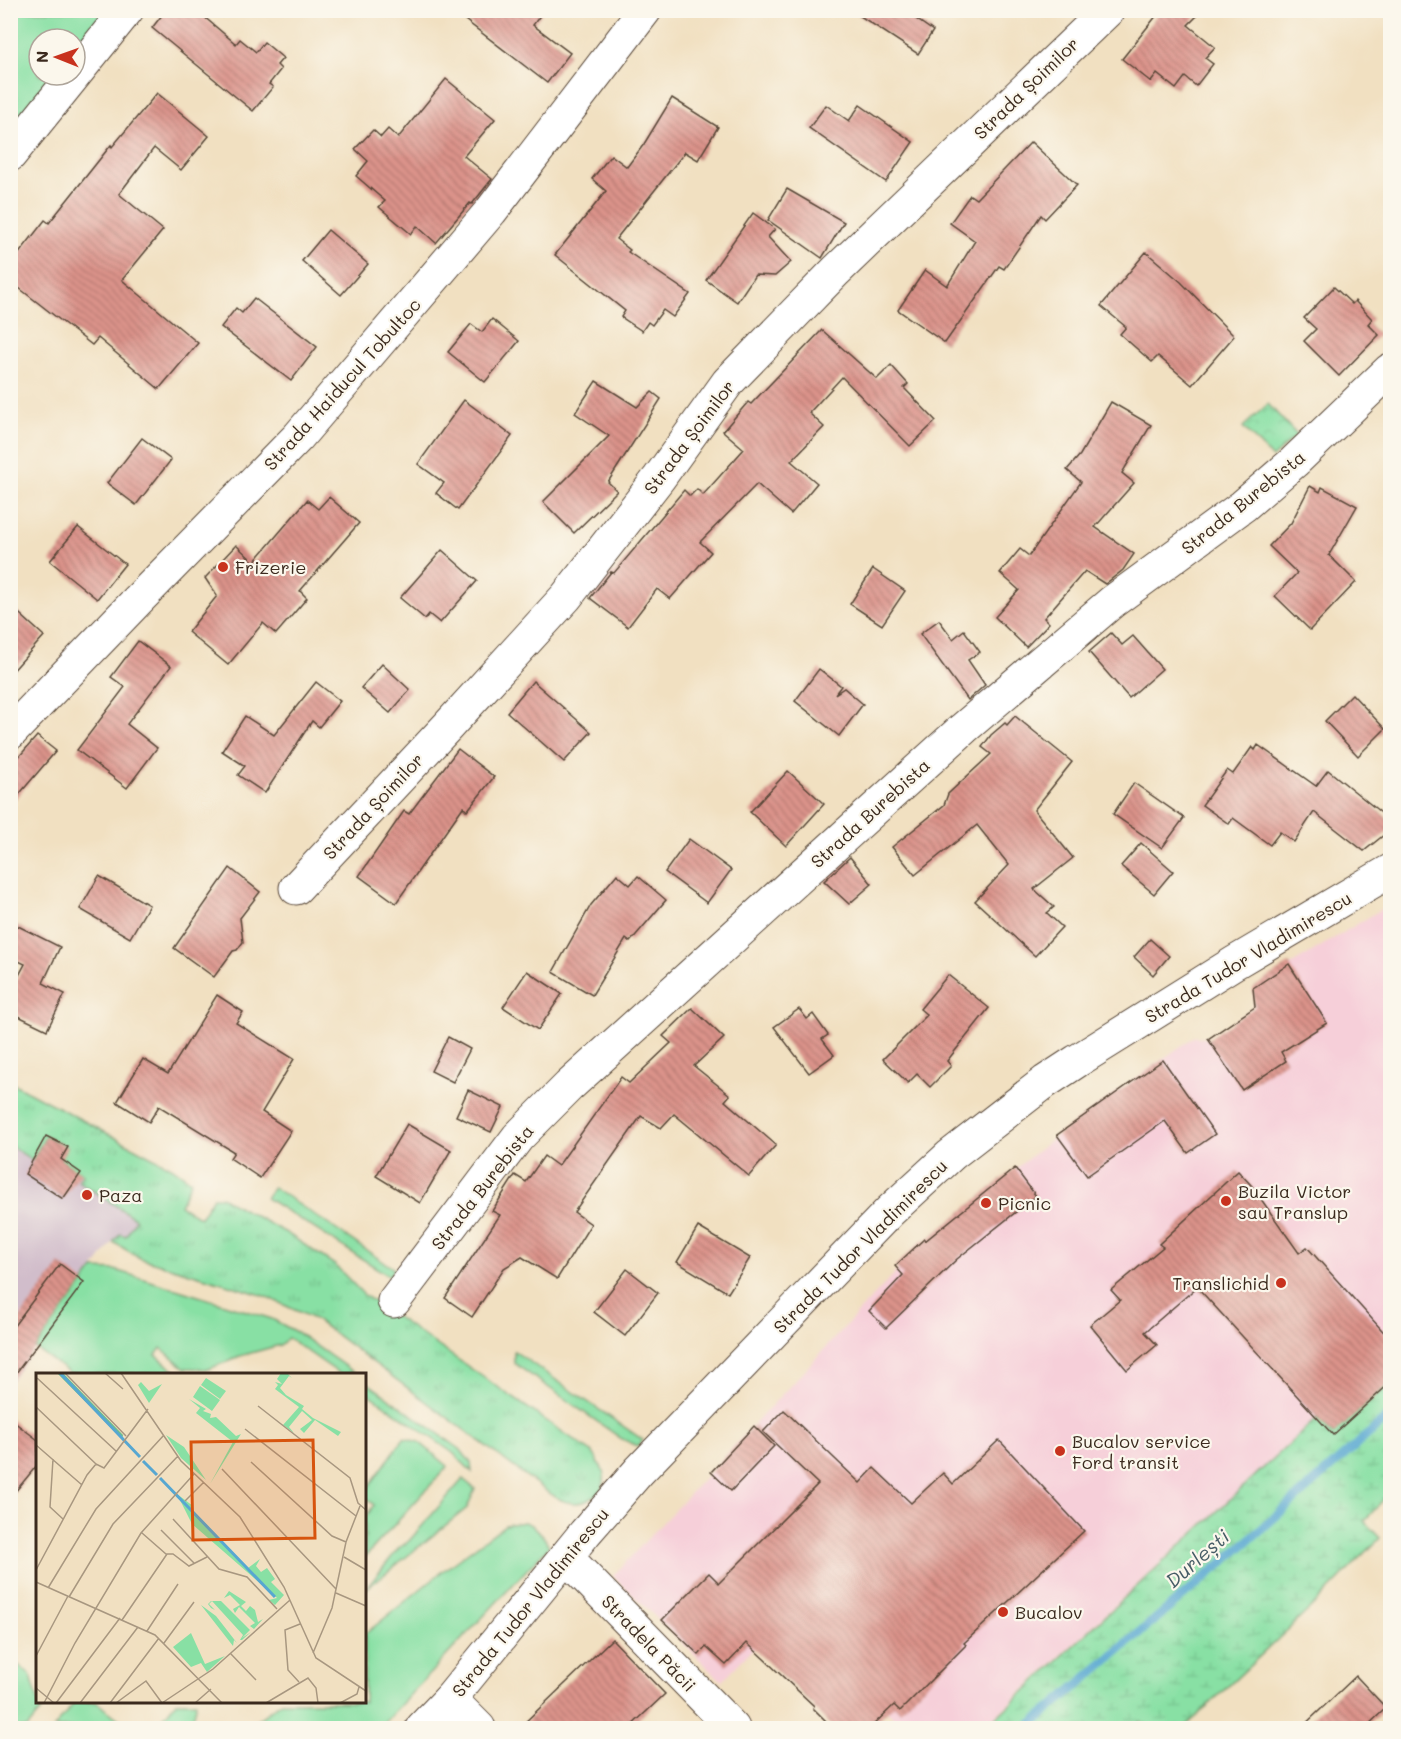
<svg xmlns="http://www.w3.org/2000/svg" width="1401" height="1739" font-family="Mali,sans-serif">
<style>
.built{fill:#f6cfd9}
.industrial{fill:#d1bdcb}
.grass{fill:url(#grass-tufts);stroke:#628561;stroke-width:1.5}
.wetland{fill:url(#wetland-marsh);stroke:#628561;stroke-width:1.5}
.park{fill:url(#park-crowns);stroke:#628561;stroke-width:1.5}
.garden{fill:#88e0a4;stroke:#628561;stroke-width:1.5}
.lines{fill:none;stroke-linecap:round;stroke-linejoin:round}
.stream{stroke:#57a7d1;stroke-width:9}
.building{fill:url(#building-back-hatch)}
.minor-casing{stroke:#564536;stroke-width:35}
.primary-casing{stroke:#564536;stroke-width:35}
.minor{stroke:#fff;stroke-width:33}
.primary{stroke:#fff;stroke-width:33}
.poi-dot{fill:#c8321e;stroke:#fbf7ec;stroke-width:2}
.labels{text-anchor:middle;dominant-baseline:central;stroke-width:4.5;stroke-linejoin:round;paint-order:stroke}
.street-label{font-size:18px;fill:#3b2a1e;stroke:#fbf7ec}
.poi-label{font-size:18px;fill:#3b2a1e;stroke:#fbf7ec;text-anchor:start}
.water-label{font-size:20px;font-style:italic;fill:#465c66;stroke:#fbf7ec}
.inset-river{fill:none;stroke:#57a7d1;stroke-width:3}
.inset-road{fill:none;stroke:#a89780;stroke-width:1.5}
.view{fill:#d7540e;fill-opacity:0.15;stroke:#d7540e;stroke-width:3}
.inset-edge{fill:none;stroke:#3b2a1e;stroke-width:3}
</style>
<defs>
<pattern id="grass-tufts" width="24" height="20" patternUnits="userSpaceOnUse" patternTransform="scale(1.5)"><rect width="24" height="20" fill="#88e0a4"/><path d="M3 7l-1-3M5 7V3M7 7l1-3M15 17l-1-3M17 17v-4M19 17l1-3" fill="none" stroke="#76c08d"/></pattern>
<pattern id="wetland-marsh" width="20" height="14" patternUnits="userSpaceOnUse" patternTransform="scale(1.5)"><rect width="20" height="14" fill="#88e0a4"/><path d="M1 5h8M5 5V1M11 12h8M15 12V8" fill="none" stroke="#76c08d"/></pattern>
<pattern id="park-crowns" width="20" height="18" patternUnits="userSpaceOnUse" patternTransform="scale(1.5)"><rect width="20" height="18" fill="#88e0a4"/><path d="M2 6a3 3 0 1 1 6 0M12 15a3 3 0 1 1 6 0" fill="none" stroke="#76c08d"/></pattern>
<pattern id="building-back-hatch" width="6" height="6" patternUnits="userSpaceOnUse" patternTransform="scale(1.5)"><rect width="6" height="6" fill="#db938a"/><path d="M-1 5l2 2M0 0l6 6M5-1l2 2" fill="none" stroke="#b37870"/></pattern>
</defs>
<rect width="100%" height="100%" fill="#fbf7ec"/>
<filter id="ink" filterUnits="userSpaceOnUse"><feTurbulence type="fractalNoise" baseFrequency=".0167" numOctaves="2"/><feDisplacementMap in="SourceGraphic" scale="12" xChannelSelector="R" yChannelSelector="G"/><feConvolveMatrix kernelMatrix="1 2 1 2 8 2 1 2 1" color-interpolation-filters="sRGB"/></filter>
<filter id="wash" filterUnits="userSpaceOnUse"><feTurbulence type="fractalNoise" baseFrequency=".008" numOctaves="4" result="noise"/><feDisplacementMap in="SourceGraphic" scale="24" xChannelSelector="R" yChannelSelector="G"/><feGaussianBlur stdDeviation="1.35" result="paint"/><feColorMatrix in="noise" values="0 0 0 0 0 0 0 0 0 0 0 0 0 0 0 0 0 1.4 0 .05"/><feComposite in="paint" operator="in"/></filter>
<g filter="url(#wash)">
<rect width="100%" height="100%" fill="#f1e0c1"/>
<polygon class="built" points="1390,904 1390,1383 1333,1435 1316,1418 983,1728 904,1728 789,1611 722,1681 613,1576 898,1270 895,1266 924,1239 926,1242 1057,1135 1195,1036 1208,1039 1251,1009 1254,1006 1253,988"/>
<polygon class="industrial" points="46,1136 68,1147 60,1160 83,1174 79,1181 136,1219 126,1237 120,1234 113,1242 11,1381 10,1146 32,1160"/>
<path class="grass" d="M10 1082 173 1168 191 1181 180 1205 200 1218 213 1197H221L288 1234 335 1265 363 1294 593 1453C598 1460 602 1467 604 1475 607 1495 584 1506 567 1502 561 1501 555 1496 549 1493L316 1320 265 1296 140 1258 113 1242 120 1234 126 1236 136 1219 78 1181 83 1174 60 1160 67 1147 46 1136 32 1160 11 1146Z"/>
<polygon class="wetland" points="1390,1383 1390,1493 1364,1521 1380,1538 1315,1604 1184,1728 1149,1728 1141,1721 1133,1728 985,1728 1317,1418 1333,1435"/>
<polygon class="park" points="1268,404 1297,435 1272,458 1243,427"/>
<g class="garden">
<polygon points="10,11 105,11 75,48 75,39 39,39 39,75 53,75 11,126"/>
<polygon points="273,1187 394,1269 389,1276 266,1198"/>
<polygon points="94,1269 115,1270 272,1319 296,1332 356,1374 340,1374 288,1338 280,1345 240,1356 209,1369 185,1368 161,1348 156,1355 176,1372 174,1374 71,1374 35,1348"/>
<polygon points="514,1351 643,1440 638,1446 622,1439 514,1363"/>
<polygon points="365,1381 460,1449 471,1463 472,1472 453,1453 365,1391"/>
<polygon points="404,1438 419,1442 448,1466 365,1557 365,1518 374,1505 365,1497 365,1492"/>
<polygon points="463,1479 475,1489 467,1508 365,1590 399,1548 409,1541"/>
<path d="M524 1522C537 1526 543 1535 549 1546L379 1728H247L281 1702H364L365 1634 444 1570 505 1525Z"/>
<polygon points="16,1663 31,1676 41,1711 27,1728 11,1728 11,1671"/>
<polygon points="75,1702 96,1702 128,1726 123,1728 107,1728 103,1723 95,1728 54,1728"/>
<path d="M176 1702H196C196 1713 192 1720 184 1728H155Z"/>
</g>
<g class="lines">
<polyline class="stream" points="1027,1728 1248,1541 1390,1415"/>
</g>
<g id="blocks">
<g class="building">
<polygon points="166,10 196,10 236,44 240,39 256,52 264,42 283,58 277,65 281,69 269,84 273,87 253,111 152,28"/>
<polygon points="452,10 544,10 533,25 570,53 547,83"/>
<polygon points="851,10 903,10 933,31 918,54"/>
<polygon points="1161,10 1203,10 1188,25 1215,47 1205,58 1213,64 1196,86 1185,77 1176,89 1157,74 1151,82 1122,59"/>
<polygon points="446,79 495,119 464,156 492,179 472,204 470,203 436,243 417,226 411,234 379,207 385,201 356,176 368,161 355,149 373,130 381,137 388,129 398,138"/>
<polygon points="157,93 209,136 181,170 154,148 119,194 163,230 122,280 198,343 159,389 98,338 92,345 10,281 10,265 45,220 49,223 111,145 112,147"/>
<polygon points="672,98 718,127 698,160 685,152 616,239 630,250 628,252 690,294 673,317 663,310 652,325 648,322 642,331 621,317 625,311 555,255 606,191 592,179 611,155 627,167 644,144"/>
<polygon points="826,105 849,121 860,105 913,142 886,182 809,128"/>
<polygon points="1031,142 1077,185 1045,219 1041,215 1004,269 999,266 945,343 898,310 925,270 947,286 975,241 950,223 970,195 976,199"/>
<polygon points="787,189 844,222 822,258 768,220"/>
<polygon points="753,213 775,229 768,237 791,262 775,276 755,275 737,302 706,280"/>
<polygon points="328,230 368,264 341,295 302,261"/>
<polygon points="1146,252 1181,282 1234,336 1192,385 1158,356 1152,362 1120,334 1126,327 1101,306"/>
<polygon points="1334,287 1352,304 1355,301 1372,319 1368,324 1379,335 1339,376 1304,341 1316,329 1304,318"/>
<polygon points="254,298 317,347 291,381 221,327 236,308 242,313"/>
<polygon points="492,319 519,341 485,382 448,352 471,324 482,332"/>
<polygon points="822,330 877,379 891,365 908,384 904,388 936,421 910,446 842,377 809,413 824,427 791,461 817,483 791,514 757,484 700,542 711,552 670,599 657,589 628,627 590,598 611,572 614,573 684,490 690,496 697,489 703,495 744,449 723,431 748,402 751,404"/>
<polygon points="596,381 637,407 652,392 661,399 608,482 617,491 574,533 543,502 609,436 575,413"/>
<polygon points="464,400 512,436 458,510 436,493 444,483 418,464"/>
<polygon points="1111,402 1151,425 1122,473 1134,483 1095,527 1134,554 1123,570 1105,584 1085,571 1044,618 1049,623 1026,647 995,617 1019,590 1000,573 1020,549 1029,556 1081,482 1067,470 1080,455"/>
<polygon points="142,438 171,460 136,505 107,483"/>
<polygon points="1310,486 1320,492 1322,487 1357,506 1329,555 1356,582 1310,630 1275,596 1297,573 1269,546 1291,523"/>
<polygon points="329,497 359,523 300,591 307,598 276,634 263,623 228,665 188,632 217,596 205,578 236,545 254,562 307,500 318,509"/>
<polygon points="78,527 125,564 97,599 50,561"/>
<polygon points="442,550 477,581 440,623 429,614 425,619 400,598"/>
<polygon points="873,569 905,591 882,625 850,604"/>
<polygon points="10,605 44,636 10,674"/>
<polygon points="939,620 953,639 964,630 980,652 968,660 985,685 968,700 920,634"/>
<polygon points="1111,633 1122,645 1133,636 1162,669 1129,698 1089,652"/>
<polygon points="138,641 171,666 127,724 157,748 127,788 77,750 125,687 111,677"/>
<polygon points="382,664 410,690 390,713 361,688"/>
<polygon points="819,669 841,686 835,694 844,688 863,704 839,736 795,701"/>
<polygon points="533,681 591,732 564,762 507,712"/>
<polygon points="316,682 340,701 319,727 312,721 265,793 238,775 245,766 222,751 245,716 274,735"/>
<polygon points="1352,694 1385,729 1358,756 1325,721"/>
<polygon points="1015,716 1072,762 1034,810 1073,858 1034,889 1054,907 1047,913 1062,927 1035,956 975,901 1009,865 977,825 915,875 892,847 944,805 948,794 991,754 982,747 991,735 1005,723 1007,725"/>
<polygon points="37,736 56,751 10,805 10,767"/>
<polygon points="1258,745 1316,786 1328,770 1390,820 1390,830 1364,851 1314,812 1294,842 1280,832 1270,845 1233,818 1229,824 1202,805 1227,770 1233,774 1252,747 1255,750"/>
<polygon points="458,749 494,777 467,811 463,807 396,903 359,876 404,811 409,814"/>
<polygon points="788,771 824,804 786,846 750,812"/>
<polygon points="1134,783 1184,818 1162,848 1113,814"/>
<polygon points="689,839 731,870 707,903 665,872"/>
<polygon points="1141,843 1173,871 1154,894 1121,866"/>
<polygon points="850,857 872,884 849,904 824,881"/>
<polygon points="230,868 260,892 240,918 243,942 237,950 233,951 214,977 174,948"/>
<polygon points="617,874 630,885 638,876 666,900 630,942 626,939 592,995 553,972 591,905"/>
<polygon points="99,876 149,905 130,938 80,909"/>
<polygon points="10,922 60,947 43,983 65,994 47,1030 10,1012 10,992 25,964 10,957"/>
<polygon points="1150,939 1169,956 1153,975 1134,957"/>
<polygon points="1289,964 1327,1023 1281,1052 1286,1061 1242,1090 1208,1039 1255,1007 1253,988"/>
<polygon points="527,971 562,994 538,1030 503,1007"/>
<polygon points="948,975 989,1008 947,1061 951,1066 930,1087 917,1074 908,1083 883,1059 927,1015 920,1009"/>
<polygon points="217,995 243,1012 236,1023 294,1059 262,1112 291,1131 260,1178 230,1158 234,1152 159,1106 149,1122 117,1102 143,1059 168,1074"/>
<polygon points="692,1008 724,1038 694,1066 730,1095 725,1101 776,1145 749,1176 674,1114 661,1128 641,1116 574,1212 591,1224 557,1279 522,1257 504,1268 472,1317 445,1298 500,1215 492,1211 515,1175 526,1182 544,1156 558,1166 621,1077 629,1083 671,1043 663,1036"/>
<polygon points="799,1009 807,1019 813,1014 828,1035 822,1039 834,1055 809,1073 774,1027"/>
<polygon points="448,1037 470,1049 453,1082 431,1071"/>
<polygon points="1163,1060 1215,1134 1188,1153 1165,1121 1087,1176 1057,1135"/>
<polygon points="468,1090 503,1107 491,1132 456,1116"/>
<polygon points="407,1124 451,1150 420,1203 376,1176"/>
<polygon points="46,1136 68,1147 61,1159 81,1173 63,1199 25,1174"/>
<polygon points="1015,1168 1036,1196 957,1259 886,1328 869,1311 903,1275 895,1266 924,1239 925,1241"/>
<polygon points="1238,1171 1251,1185 1299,1253 1307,1247 1390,1339 1390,1383 1333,1435 1197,1287 1145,1332 1157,1345 1127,1370 1090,1325 1120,1300 1111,1290 1163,1247 1159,1244"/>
<polygon points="698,1227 750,1258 728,1293 677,1262"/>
<polygon points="60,1264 84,1282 10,1381 10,1331"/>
<polygon points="627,1269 658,1293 625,1336 594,1312"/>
<polygon points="784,1410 860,1483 874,1468 911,1503 943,1473 953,1484 999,1440 1084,1531 964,1643 966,1645 900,1711 894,1705 870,1728 833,1728 813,1708 814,1706 747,1643 726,1665 706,1647 699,1655 662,1620 709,1573 719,1583 818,1484 763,1432"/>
<polygon points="10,1419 38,1440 38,1464 10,1498"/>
<polygon points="754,1426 774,1446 731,1491 711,1472"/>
<polygon points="612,1639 665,1694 629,1728 519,1728"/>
<polygon points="1356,1676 1386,1708 1365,1728 1301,1728"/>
</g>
</g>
</g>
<g filter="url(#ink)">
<use href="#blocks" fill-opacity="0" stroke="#564536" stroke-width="1.5"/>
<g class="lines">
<defs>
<g id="minor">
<polyline points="10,155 127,10"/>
<polyline points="10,733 137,601 298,437 491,211 645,10"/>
<polyline points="296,888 448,726 566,597 659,478 728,382 836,271 1108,10"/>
<polyline points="394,1301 518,1137 569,1086 964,728 1112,602 1243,506 1294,462 1390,370"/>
<polyline points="566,1557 733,1728"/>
<polyline points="450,1699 479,1728"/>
</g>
<polyline id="primary" points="422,1728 450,1699 585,1533 639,1471 890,1211 951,1155 1045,1082 1077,1061 1234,963 1390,871"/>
</defs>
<use href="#minor" class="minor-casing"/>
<use href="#primary" class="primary-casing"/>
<use href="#minor" class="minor"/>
<use href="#primary" class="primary"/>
</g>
</g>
<g class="poi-dot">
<circle cx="223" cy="567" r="6"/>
<circle cx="87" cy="1195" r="6"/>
<circle cx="1226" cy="1201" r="6"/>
<circle cx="986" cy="1203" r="6"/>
<circle cx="1281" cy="1283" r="6"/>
<circle cx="1060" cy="1451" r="6"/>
<circle cx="1003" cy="1612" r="6"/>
</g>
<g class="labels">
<g class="street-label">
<text transform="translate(1026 88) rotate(-44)">Strada Șoimilor</text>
<text transform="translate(342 384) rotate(-48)">Strada Haiducul Tobultoc</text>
<text transform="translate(689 437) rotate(-53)">Strada Șoimilor</text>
<text transform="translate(1243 502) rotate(-39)">Strada Burebista</text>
<text transform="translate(373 806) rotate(-47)">Strada Șoimilor</text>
<text transform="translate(870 813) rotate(-42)">Strada Burebista</text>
<text transform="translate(1248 957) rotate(-31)">Strada Tudor Vladimirescu</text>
<text transform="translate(482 1187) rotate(-52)">Strada Burebista</text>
<text transform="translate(860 1246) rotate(-45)">Strada Tudor Vladimirescu</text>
<text transform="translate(530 1602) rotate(-51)">Strada Tudor Vladimirescu</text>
<text transform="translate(649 1643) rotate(46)">Stradela Păcii</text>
</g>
<g class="poi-label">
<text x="235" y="567">Frizerie</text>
<text x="1238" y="1191">Buzila Victor<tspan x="1238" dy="21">sau Translup</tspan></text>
<text x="99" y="1195">Paza</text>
<text x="998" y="1203">Picnic</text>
<text x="1269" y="1283" text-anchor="end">Translichid</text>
<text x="1072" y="1441">Bucalov service<tspan x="1072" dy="21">Ford transit</tspan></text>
<text x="1015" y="1612">Bucalov</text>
</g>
<g class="water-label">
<text transform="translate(1197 1558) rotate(-41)">Durlești</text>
</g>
</g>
<g transform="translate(36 1373)">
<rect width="330" height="330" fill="#f1e0c1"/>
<path d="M153 26 170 36 167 38 175 41 174 45 180 44 200 63 205 61 174 111 197 69 160 40 164 35Z" fill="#88e0a4"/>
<path d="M21 0H27L87 62 86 66Z" fill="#6ebe8a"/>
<path d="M141 121 157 133 155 135 178 162 241 225 156 151Z" fill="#88e0a4"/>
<path d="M245 0H251L256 5 253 3 244 15 250 22 268 33 266 36 277 45 305 59 302 63 279 47 268 60 264 56 276 47 266 38 253 54 258 60 247 52 263 34 239 16 242 12 239 9 246 11 241 6ZM170 5 190 18 184 26 165 12ZM105 9 113 18 126 11 113 30 102 12ZM164 13 184 27 176 38 157 24ZM130 62 148 74 170 107 145 85ZM224 186 220 193 225 199 231 195 239 206 235 209 248 222 239 232 233 227 241 225 212 195ZM193 218 210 229 205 233 210 238 214 233 219 237 222 249 227 246 218 256 214 253 219 250 203 234 199 240 197 236 204 232 194 222 188 225ZM175 228H185L214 257 206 265 215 259 206 267H204L207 262 176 228 173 231 179 237 175 235 172 231ZM165 232 180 243 201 270 198 267 197 273ZM155 260 169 291 189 283 171 299 165 290 155 294 137 274Z" fill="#88e0a4"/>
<path class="inset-river" d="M24 0 104 84M107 88 121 102M124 105 239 224"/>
<path class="inset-road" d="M29 0 90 63M69 0 87 16M85 0 145 88 204 144 248 214 280 285 330 318M1 5 80 78M222 33 314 105 322 130 330 137M0 34 60 91M209 56 320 143M0 72 46 112M17 86 14 134 27 146M215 89 296 163 310 169M186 96 300 216M149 128 168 109M137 146 183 196 211 204 241 236M125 157 158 190M106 160 130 181H137L153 193 171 184M308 184 330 197M0 197 51 102 60 91 68 95 112 36M0 209 119 262 186 330M12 215 60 136 128 62M300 220 330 233M33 224 77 151 142 83M86 247 131 181M111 258 142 211M128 270 158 229M194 280 220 307M277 280 296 235 310 169 324 133M0 283 32 223M263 309 252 297 249 257 264 251M0 315 18 330M8 330 39 270 105 160 158 101M20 330 84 245M44 330 102 254M74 330 123 265M80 330 110 308 126 330M126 330 177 296 254 227M159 330 175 316M230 330 272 305 280 315 282 330M304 330 321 321 323 314"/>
<path class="view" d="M277 67 279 165 157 167 155 69Z"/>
<rect width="330" height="330" class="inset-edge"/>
</g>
<rect width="1401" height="1739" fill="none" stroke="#fbf7ec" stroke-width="36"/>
<g transform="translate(57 57) rotate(271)"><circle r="28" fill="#fbf7ec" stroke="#aea59a" stroke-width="1.5"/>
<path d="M0-4.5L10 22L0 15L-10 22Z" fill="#c8321e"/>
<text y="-9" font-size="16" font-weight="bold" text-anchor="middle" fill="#3b2a1e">N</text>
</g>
</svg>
